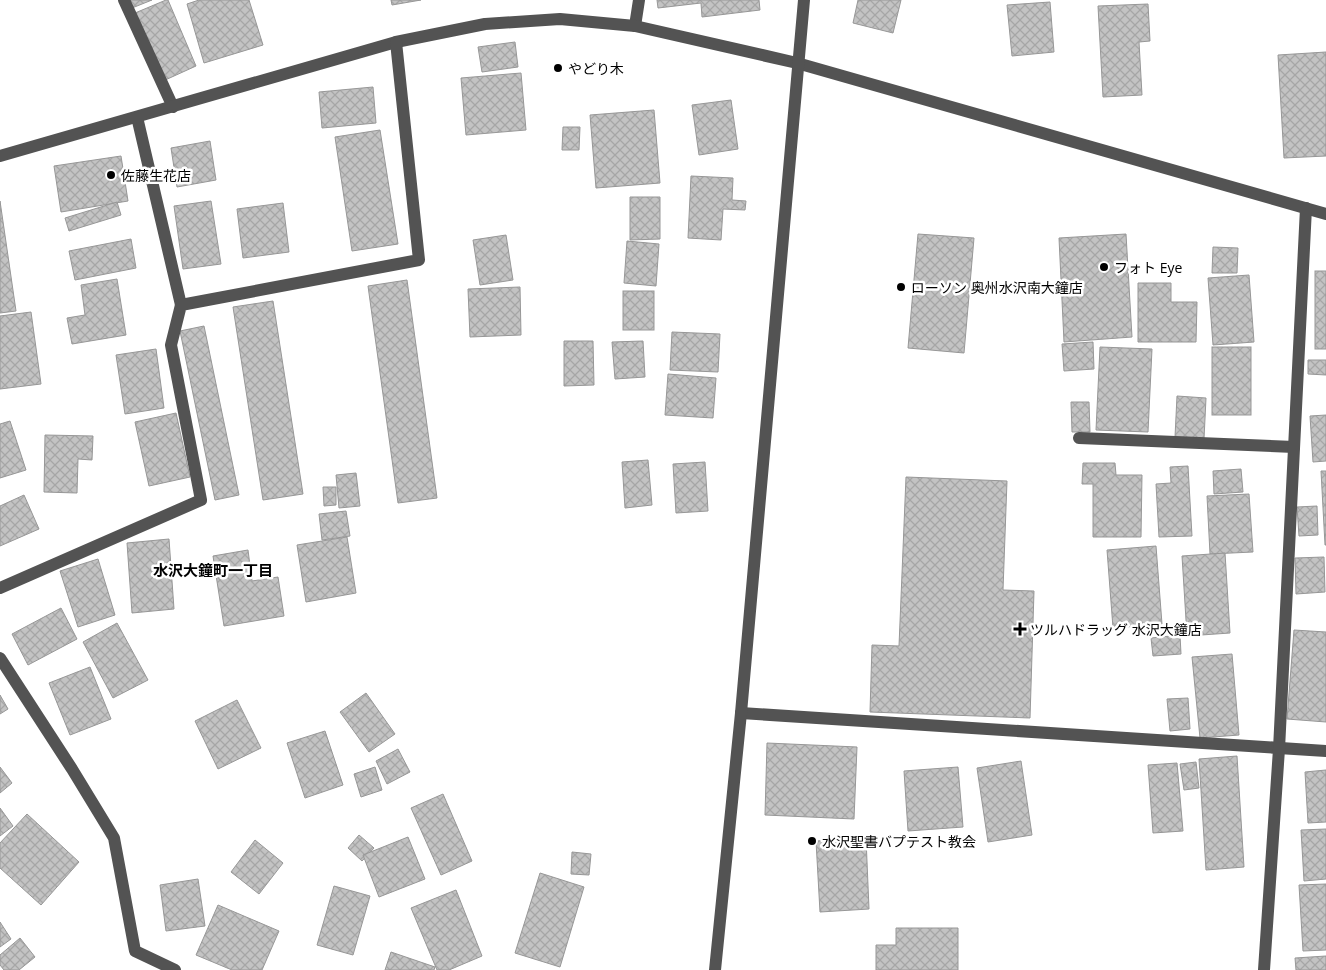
<svg xmlns="http://www.w3.org/2000/svg" width="1326" height="970" font-family="'Open Sans','Noto Sans JP',sans-serif">
<style>
.building{fill:url(#building-cross-hatch);stroke:#979797}
.lines{fill:none;stroke-linecap:round;stroke-linejoin:round}
.minor{stroke:#535353;stroke-width:12}
.poi-dot{fill:#000;stroke:#fff;stroke-width:2}
.labels{text-anchor:middle;dominant-baseline:central;stroke-width:5;stroke-linejoin:round;paint-order:stroke}
.poi-label{font-size:14px;fill:#000;stroke:#fff;text-anchor:start}
.neighbourhood-label{font-size:15px;font-weight:bold;fill:#000;stroke:#fff}
</style>
<defs>
<pattern id="building-cross-hatch" width="8" height="8" patternUnits="userSpaceOnUse" patternTransform="scale(1.25)"><rect width="8" height="8" fill="#c3c3c3"/><path d="M0 0l8 8M0 8l8-8" fill="none" stroke="#a6a6a6"/></pattern>
</defs>
<rect width="100%" height="100%" fill="#fff"/>
<g class="building">
<polygon points="129,0 152,0 132,8"/>
<polygon points="166,0 168,0 196,66 163,81 135,13"/>
<polygon points="199,0 249,0 263,45 204,63 187,4"/>
<polygon points="391,0 421,0 392,5"/>
<polygon points="657,0 759,0 760,10 702,17 701,3 658,8"/>
<polygon points="858,0 901,0 893,33 853,23"/>
<polygon points="1050,2 1054,52 1012,56 1007,5"/>
<polygon points="1148,4 1150,41 1139,42 1142,95 1103,97 1098,6"/>
<polygon points="515,42 518,67 482,72 478,47"/>
<polygon points="1326,52 1326,156 1284,158 1278,55"/>
<polygon points="521,73 526,130 466,135 461,78"/>
<polygon points="373,87 376,123 322,128 319,92"/>
<polygon points="731,100 738,149 699,155 692,105"/>
<polygon points="654,110 660,183 596,188 590,115"/>
<polygon points="563,127 580,127 579,150 562,150"/>
<polygon points="380,130 398,244 352,251 335,137"/>
<polygon points="210,141 216,180 177,187 171,148"/>
<polygon points="121,156 128,201 61,212 54,166"/>
<polygon points="691,176 733,178 732,200 746,201 745,210 723,209 721,240 688,238"/>
<polygon points="630,197 660,197 660,239 630,240"/>
<polygon points="0,201 16,311 0,313"/>
<polygon points="211,201 221,264 183,269 174,206"/>
<polygon points="117,202 121,215 69,231 65,218"/>
<polygon points="283,203 289,252 243,258 237,209"/>
<polygon points="918,234 974,238 964,353 908,348"/>
<polygon points="1126,234 1132,337 1064,342 1059,238"/>
<polygon points="506,235 513,280 480,285 473,240"/>
<polygon points="131,239 136,268 75,280 69,251"/>
<polygon points="627,241 659,244 656,286 624,283"/>
<polygon points="1213,247 1238,248 1237,273 1212,273"/>
<rect x="1315" y="271" width="11" height="78"/>
<polygon points="1249,275 1254,342 1213,345 1208,278"/>
<polygon points="117,279 126,335 72,344 67,318 85,315 81,285"/>
<polygon points="407,280 437,498 398,503 368,286"/>
<polygon points="1138,283 1171,283 1171,302 1197,302 1196,342 1138,342"/>
<polygon points="520,287 521,335 470,337 468,289"/>
<rect x="623" y="291" width="31" height="39"/>
<polygon points="273,301 303,494 263,500 233,307"/>
<polygon points="31,312 41,384 0,389 0,316"/>
<polygon points="204,326 239,495 215,500 180,331"/>
<polygon points="672,332 720,334 718,372 670,370"/>
<polygon points="564,341 593,341 594,385 564,386"/>
<polygon points="643,341 645,377 615,379 612,342"/>
<polygon points="1093,342 1094,369 1064,371 1062,344"/>
<polygon points="1100,347 1152,349 1148,432 1096,430"/>
<rect x="1212" y="347" width="39" height="68"/>
<polygon points="156,349 164,408 125,414 116,355"/>
<polygon points="1308,360 1326,360 1326,375 1308,374"/>
<polygon points="668,374 716,378 713,418 665,415"/>
<polygon points="1177,396 1206,398 1204,439 1175,437"/>
<polygon points="1071,402 1089,402 1090,432 1072,432"/>
<polygon points="176,413 190,477 149,486 135,422"/>
<polygon points="1326,415 1326,461 1313,462 1310,416"/>
<polygon points="10,421 26,470 0,478 0,424"/>
<polygon points="45,435 93,436 92,460 78,459 77,493 44,492"/>
<polygon points="648,460 652,505 625,508 622,462"/>
<polygon points="705,462 708,511 676,513 673,464"/>
<polygon points="1083,463 1115,463 1116,475 1142,475 1141,537 1093,537 1093,484 1082,484"/>
<polygon points="1188,466 1192,536 1159,537 1156,484 1171,483 1170,467"/>
<polygon points="1241,469 1243,492 1214,494 1213,471"/>
<polygon points="1321,471 1326,471 1326,545 1325,545"/>
<polygon points="356,473 360,506 339,508 336,475"/>
<polygon points="906,477 1007,481 1003,590 1034,591 1030,718 870,712 872,645 899,646"/>
<polygon points="323,487 336,487 336,505 324,506"/>
<polygon points="1249,494 1253,552 1210,554 1207,496"/>
<polygon points="24,495 39,529 0,546 0,506"/>
<polygon points="1317,506 1318,535 1299,536 1297,507"/>
<polygon points="346,511 350,536 322,540 319,514"/>
<polygon points="347,537 356,593 306,602 297,545"/>
<polygon points="169,539 174,609 132,613 127,543"/>
<polygon points="1156,546 1162,624 1113,628 1107,550"/>
<polygon points="248,550 252,581 278,577 284,616 224,626 213,556"/>
<polygon points="1225,553 1230,633 1187,636 1182,556"/>
<polygon points="1324,557 1325,592 1296,594 1295,558"/>
<polygon points="98,559 115,615 78,627 60,571"/>
<polygon points="61,608 77,639 28,665 12,634"/>
<polygon points="117,623 148,680 113,698 83,642"/>
<polygon points="1294,630 1326,632 1326,722 1287,719"/>
<polygon points="1180,635 1181,654 1153,656 1151,638"/>
<polygon points="1232,654 1239,735 1200,738 1192,657"/>
<polygon points="90,667 111,719 70,735 49,683"/>
<polygon points="366,693 395,734 369,752 340,712"/>
<polygon points="0,695 8,709 0,714"/>
<polygon points="1188,698 1190,729 1170,731 1167,699"/>
<polygon points="237,700 261,748 218,769 195,721"/>
<polygon points="325,731 343,785 305,798 287,743"/>
<polygon points="767,743 857,747 854,819 765,815"/>
<polygon points="398,749 410,772 387,784 376,761"/>
<polygon points="1237,756 1244,867 1206,870 1199,759"/>
<polygon points="1021,761 1032,835 988,842 977,768"/>
<polygon points="1196,762 1199,788 1184,790 1180,764"/>
<polygon points="1177,763 1183,831 1153,833 1148,765"/>
<polygon points="0,767 12,783 0,793"/>
<polygon points="375,767 382,790 361,797 354,774"/>
<polygon points="958,767 963,827 908,831 904,771"/>
<polygon points="1326,770 1326,822 1308,823 1305,772"/>
<polygon points="443,794 472,861 441,875 411,808"/>
<polygon points="0,808 13,826 0,836"/>
<polygon points="27,814 79,862 41,905 0,868 0,843"/>
<polygon points="1326,829 1326,879 1304,881 1301,830"/>
<polygon points="359,835 374,848 362,861 348,848"/>
<polygon points="408,837 425,879 379,897 363,855"/>
<polygon points="866,838 869,909 820,912 816,841"/>
<polygon points="255,840 283,863 259,894 231,872"/>
<polygon points="572,852 591,854 589,875 571,874"/>
<polygon points="540,873 584,887 560,967 515,953"/>
<polygon points="198,879 205,926 166,931 160,885"/>
<polygon points="1326,884 1326,950 1303,951 1299,885"/>
<polygon points="334,886 370,896 353,955 317,945"/>
<polygon points="456,890 482,956 449,970 437,970 411,908"/>
<polygon points="218,905 279,931 262,970 232,970 196,955"/>
<polygon points="0,922 11,939 0,947"/>
<polygon points="896,928 958,928 958,970 876,970 876,945 896,945"/>
<polygon points="20,938 35,957 19,970 4,970 0,965 0,955"/>
<polygon points="391,952 435,967 434,970 385,970"/>
<polygon points="1326,956 1326,970 1296,970 1295,958"/>
</g>
<g class="lines">
<g class="minor">
<polyline points="124,0 173,107"/>
<polyline points="635,26 639,0"/>
<polyline points="137,117 181,305"/>
<polyline points="0,156 396,42 485,24 560,19 635,26 797,63 1326,214"/>
<polyline points="1079,438 1294,447"/>
<polyline points="0,588 201,500 171,345 181,305 419,260 396,42"/>
<polyline points="0,658 72,769 114,838 135,951 175,970"/>
<polyline points="741,713 1326,751"/>
<polyline points="715,970 741,713 804,0"/>
<polyline points="1264,970 1279,749 1306,208"/>
</g>
</g>
<g class="poi-dot">
<circle cx="558" cy="68" r="5"/>
<circle cx="111" cy="175" r="5"/>
<circle cx="1104" cy="267" r="5"/>
<circle cx="901" cy="287" r="5"/>
<path d="M1017.5 621.5h5v5h5v5h-5v5h-5v-5h-5v-5h5z"/>
<circle cx="812" cy="841" r="5"/>
</g>
<g class="labels">
<g class="poi-label">
<text x="568" y="68">やどり木</text>
<text x="121" y="175">佐藤生花店</text>
<text x="1114" y="267">フォト Eye</text>
<text x="911" y="287">ローソン 奥州水沢南大鐘店</text>
<text x="1030" y="629">ツルハドラッグ 水沢大鐘店</text>
<text x="822" y="841">水沢聖書バプテスト教会</text>
</g>
<g class="neighbourhood-label">
<text x="213" y="570">水沢大鐘町一丁目</text>
</g>
</g>
</svg>
